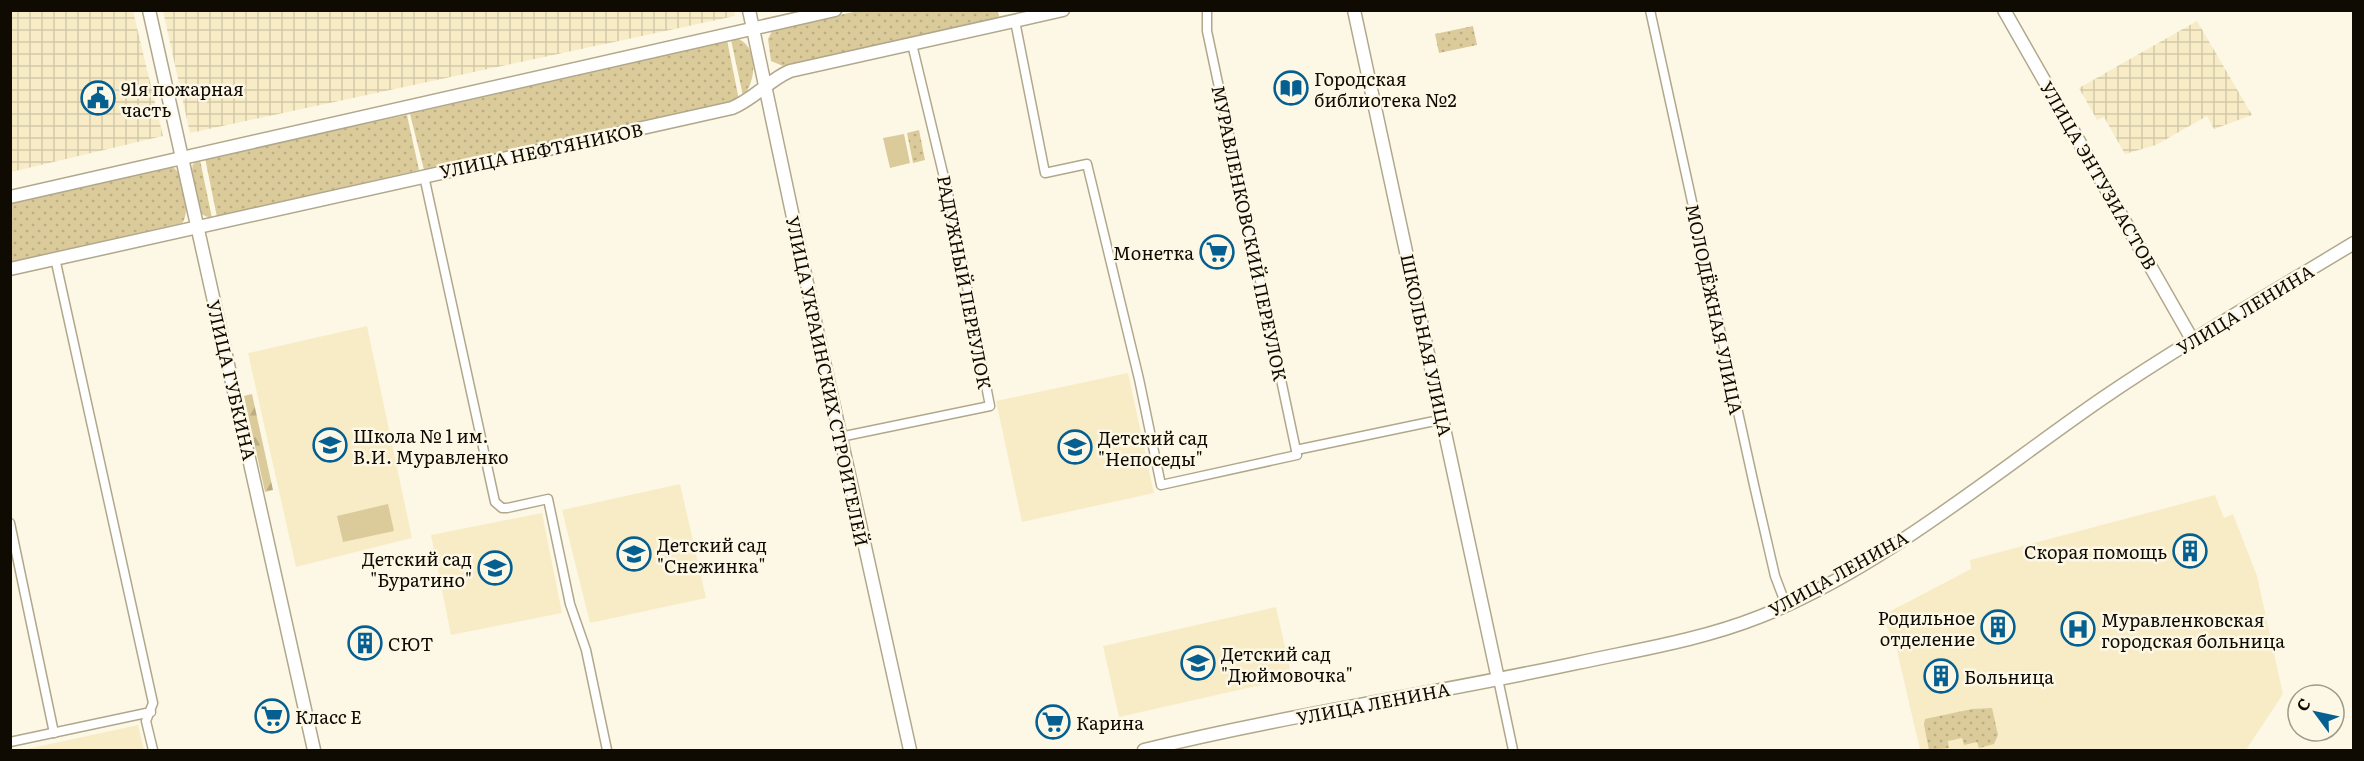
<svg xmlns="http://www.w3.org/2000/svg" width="2364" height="761" font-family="Literata,serif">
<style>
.built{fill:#f8ecc7}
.industrial{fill:url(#industrial-grid)}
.grass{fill:url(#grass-dots)}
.forest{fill:url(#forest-firs)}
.pitch{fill:#dbcb9a}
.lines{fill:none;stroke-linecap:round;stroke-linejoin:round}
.street-casing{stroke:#b1a88c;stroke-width:11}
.secondary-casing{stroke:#b1a88c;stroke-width:15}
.street{stroke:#fff;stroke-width:8}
.secondary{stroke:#fff;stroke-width:12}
.labels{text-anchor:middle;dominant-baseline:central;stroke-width:5;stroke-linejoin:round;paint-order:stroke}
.poi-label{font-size:18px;fill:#0f0b03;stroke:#fdf8e6;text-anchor:start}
.street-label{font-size:18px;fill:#0f0b03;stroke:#fdf8e6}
</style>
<defs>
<pattern id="industrial-grid" width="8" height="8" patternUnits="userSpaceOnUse" patternTransform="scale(1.5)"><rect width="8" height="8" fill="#f8ecc7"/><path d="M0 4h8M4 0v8" fill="none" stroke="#d3c9a9"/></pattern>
<pattern id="grass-dots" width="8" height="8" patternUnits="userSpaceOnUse" patternTransform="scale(1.5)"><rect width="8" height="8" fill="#dbcb9a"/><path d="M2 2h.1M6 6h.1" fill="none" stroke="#bbad83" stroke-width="1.8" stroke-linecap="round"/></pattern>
<pattern id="forest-firs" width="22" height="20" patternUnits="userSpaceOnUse" patternTransform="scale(1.5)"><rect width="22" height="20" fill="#dbcb9a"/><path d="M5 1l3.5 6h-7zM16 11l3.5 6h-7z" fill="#bbad83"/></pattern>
</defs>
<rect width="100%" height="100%" fill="#fdf8e6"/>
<g class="built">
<polygon points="367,326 412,538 296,567 248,353"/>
<polygon points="1128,373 1154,493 1022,522 996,401"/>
<polygon points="680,484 706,598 590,623 562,510"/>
<polygon points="2215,495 2224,518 2233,514 2257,576 2283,694 2246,750 1920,750 1895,642 1881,616 1971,569 1970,560"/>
<polygon points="542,513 562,613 451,635 431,535"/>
<polygon points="1276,607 1292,678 1119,717 1103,646"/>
<polygon points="138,725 144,750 22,750"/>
</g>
<g class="industrial">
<polygon points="734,10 735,16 190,133 163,11"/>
<polygon points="10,11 133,11 163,136 11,172"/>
<polygon points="2197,21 2252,115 2214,129 2207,116 2156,145 2125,154 2104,117 2097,120 2079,88"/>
</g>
<g class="grass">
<polygon points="858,11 998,11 999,18 783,66 771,61 768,39 773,29"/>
<polygon points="1473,26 1477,45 1439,53 1435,34"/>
<path d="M739 39C759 49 756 82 743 96L731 40Z"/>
<polygon points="727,40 739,100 734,102 424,170 410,114"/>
<polygon points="407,115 419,170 217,217 205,158"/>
<polygon points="919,130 925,160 913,163 907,133"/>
<path d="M200 160 212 218C208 217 206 217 202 214 196 207 190 172 193 164Z"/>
<path d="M172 167C184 171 191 214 182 223L11 262 10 204Z"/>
<polygon points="1992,708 1998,735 1994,744 1979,748 1977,742 1964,745 1962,738 1948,741 1949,748 1929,750 1924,725 1925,719 1972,709"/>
</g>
<polygon class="forest" points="252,394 273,490 265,492 244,396"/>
<g class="pitch">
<polygon points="904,134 910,163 890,168 883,138"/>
<polygon points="388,504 394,531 343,542 337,516"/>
</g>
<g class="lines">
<defs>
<g id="street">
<polyline points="1650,10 1754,485 1775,576 1786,605"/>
<polyline points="1015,21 1045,173 1087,164 1139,379 1161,485 1297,455 1207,31 1207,10"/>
<polyline points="424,176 495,502 502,508 507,508 548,499 570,604 586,650 607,750"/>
<polyline points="55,258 153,703 146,721 153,750"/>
<polyline points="840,437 990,406 953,215 912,44"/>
<polyline points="1296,450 1444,419"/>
<polyline points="10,523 54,733"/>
<polyline points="1498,679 1513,750"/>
<polyline points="10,742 151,712"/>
</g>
<g id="secondary">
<polyline points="149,10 314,750"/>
<polyline points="749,10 815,321 910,750"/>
<polyline points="1354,10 1498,679"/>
<polyline points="2004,10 2193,341"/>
<polyline points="10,197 835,10"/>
<path d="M10 269 732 108C754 99 769 80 790 71L1063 10"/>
<path d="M1144 750C1287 715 1433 694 1577 663 1637 650 1701 640 1759 617 1881 569 1994 473 2103 398 2184 343 2270 294 2354 243"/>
</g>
</defs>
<use href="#street" class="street-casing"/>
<use href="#secondary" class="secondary-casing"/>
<use href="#street" class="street"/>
<use href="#secondary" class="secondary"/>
</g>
<defs>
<symbol id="library-ring" viewBox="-11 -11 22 22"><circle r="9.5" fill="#fdf8e6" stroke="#055f90" stroke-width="1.5"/><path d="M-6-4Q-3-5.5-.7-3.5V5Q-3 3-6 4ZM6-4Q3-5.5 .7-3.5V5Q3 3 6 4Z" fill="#055f90"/></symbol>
<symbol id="civic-ring" viewBox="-11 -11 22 22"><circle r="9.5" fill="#fdf8e6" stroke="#055f90" stroke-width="1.5"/><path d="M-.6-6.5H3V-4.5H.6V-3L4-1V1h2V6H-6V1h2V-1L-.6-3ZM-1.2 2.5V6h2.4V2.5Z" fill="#055f90"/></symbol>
<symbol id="supermarket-ring" viewBox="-11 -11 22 22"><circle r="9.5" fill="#fdf8e6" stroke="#055f90" stroke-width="1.5"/><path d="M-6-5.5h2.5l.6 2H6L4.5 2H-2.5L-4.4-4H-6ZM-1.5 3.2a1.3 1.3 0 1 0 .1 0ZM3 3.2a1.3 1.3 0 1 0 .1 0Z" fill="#055f90"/></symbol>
<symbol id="school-ring" viewBox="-11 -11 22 22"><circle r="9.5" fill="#fdf8e6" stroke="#055f90" stroke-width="1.5"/><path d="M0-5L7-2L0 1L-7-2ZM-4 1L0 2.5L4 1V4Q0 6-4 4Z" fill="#055f90"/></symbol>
<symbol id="building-ring" viewBox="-11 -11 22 22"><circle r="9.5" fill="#fdf8e6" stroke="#055f90" stroke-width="1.5"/><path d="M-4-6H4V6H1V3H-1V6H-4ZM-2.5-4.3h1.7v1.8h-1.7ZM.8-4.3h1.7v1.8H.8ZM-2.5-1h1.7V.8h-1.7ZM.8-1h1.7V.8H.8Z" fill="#055f90"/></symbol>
<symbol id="hospital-ring" viewBox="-11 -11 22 22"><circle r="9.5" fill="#fdf8e6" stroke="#055f90" stroke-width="1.5"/><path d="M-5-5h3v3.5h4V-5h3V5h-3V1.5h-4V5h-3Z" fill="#055f90"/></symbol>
</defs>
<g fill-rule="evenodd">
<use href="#library-ring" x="1272" y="69" width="38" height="38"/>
<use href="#civic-ring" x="79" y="79" width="38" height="38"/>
<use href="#supermarket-ring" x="1198" y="233" width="38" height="38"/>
<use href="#school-ring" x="311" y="426" width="38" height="38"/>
<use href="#school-ring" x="1056" y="428" width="38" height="38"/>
<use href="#building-ring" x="2171" y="532" width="38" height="38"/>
<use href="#school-ring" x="615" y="535" width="38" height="38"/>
<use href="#school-ring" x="476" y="549" width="38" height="38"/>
<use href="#building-ring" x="1979" y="608" width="38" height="38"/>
<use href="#hospital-ring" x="2059" y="610" width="38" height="38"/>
<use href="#building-ring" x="346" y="624" width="38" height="38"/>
<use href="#school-ring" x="1179" y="644" width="38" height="38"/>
<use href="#building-ring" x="1922" y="657" width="38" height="38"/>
<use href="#supermarket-ring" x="253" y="697" width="38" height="38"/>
<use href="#supermarket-ring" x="1034" y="703" width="38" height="38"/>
</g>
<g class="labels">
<g class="poi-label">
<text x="1314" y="78">Городская<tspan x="1314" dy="21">библиотека №2</tspan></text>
<text x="121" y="88">91я пожарная<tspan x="121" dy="21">часть</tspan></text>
<text x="1194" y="252" text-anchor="end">Монетка</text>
<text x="353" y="435">Школа № 1 им.<tspan x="353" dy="21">В.И. Муравленко</tspan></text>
<text x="1098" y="437">Детский сад<tspan x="1098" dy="21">"Непоседы"</tspan></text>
<text x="657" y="544">Детский сад<tspan x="657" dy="21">"Снежинка"</tspan></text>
<text x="2167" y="551" text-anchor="end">Скорая помощь</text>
<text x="472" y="558" text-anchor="end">Детский сад<tspan x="472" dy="21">"Буратино"</tspan></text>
<text x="1975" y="617" text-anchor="end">Родильное<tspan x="1975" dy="21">отделение</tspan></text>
<text x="2101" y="619">Муравленковская<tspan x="2101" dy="21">городская больница</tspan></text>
<text x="388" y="643">СЮТ</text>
<text x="1221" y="653">Детский сад<tspan x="1221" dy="21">"Дюймовочка"</tspan></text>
<text x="1964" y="676">Больница</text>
<text x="295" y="716">Класс Е</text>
<text x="1076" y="722">Карина</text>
</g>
<g class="street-label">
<text transform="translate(541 150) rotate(-12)">УЛИЦА НЕФТЯНИКОВ</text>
<text transform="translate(2099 175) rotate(60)">УЛИЦА ЭНТУЗИАСТОВ</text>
<text transform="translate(1250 233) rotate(78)">МУРАВЛЕНКОВСКИЙ ПЕРЕУЛОК</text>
<text transform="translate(965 282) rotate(79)">РАДУЖНЫЙ ПЕРЕУЛОК</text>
<text transform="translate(1715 309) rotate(78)">МОЛОДЁЖНАЯ УЛИЦА</text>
<text transform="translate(2245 309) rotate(-31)">УЛИЦА ЛЕНИНА</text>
<text transform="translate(1427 345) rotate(78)">ШКОЛЬНАЯ УЛИЦА</text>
<text transform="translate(232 380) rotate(77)">УЛИЦА ГУБКИНА</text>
<text transform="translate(828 381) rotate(78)">УЛИЦА УКРАИНСКИХ СТРОИТЕЛЕЙ</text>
<text transform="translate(1838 573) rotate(-29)">УЛИЦА ЛЕНИНА</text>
<text transform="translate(1373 703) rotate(-11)">УЛИЦА ЛЕНИНА</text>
</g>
</g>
<rect width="2364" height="761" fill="none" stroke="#0f0b03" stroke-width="24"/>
<g transform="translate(2316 713) rotate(303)"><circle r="28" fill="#fdf8e6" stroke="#9e998b" stroke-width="1.5"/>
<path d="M0-4.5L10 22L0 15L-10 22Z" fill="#055f90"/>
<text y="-9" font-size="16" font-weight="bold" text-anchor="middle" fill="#0f0b03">С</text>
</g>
</svg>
